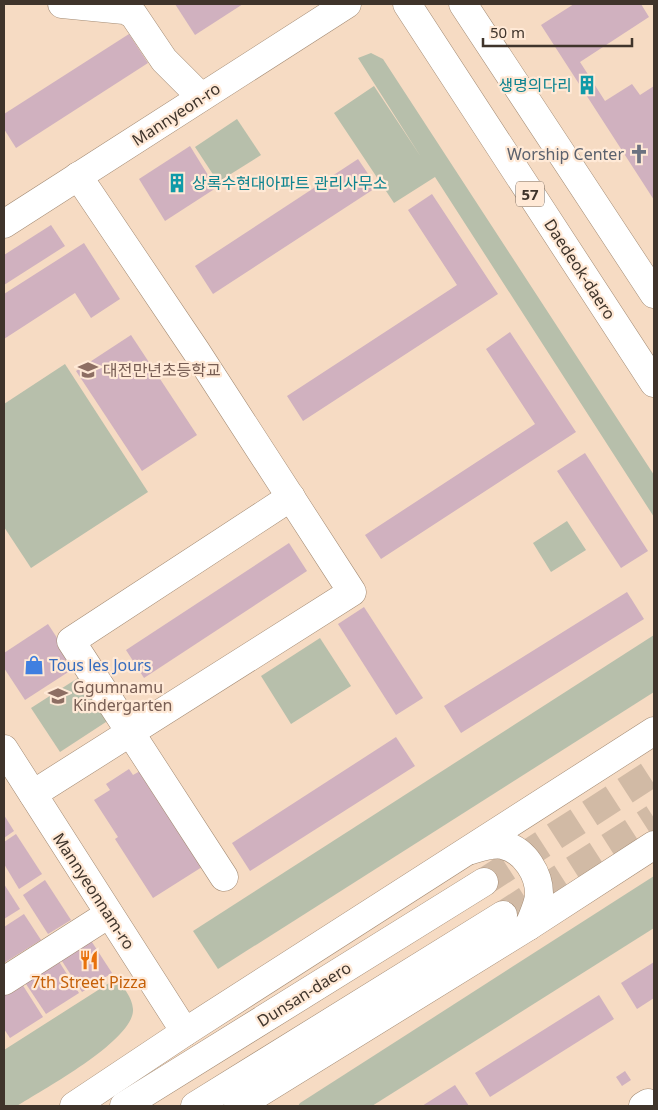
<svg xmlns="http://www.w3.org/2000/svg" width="658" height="1110" font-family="'Noto Sans','Noto Sans KR',sans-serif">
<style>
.green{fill:#b7bfab}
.building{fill:#d0b1bf}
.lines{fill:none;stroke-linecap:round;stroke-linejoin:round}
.major-tunnel{stroke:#d1baa5;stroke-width:28;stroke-dasharray:28 14;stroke-linecap:butt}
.minor-casing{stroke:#a38b74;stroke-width:29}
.major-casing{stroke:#a38b74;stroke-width:29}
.minor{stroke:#fff;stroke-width:28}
.major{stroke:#fff;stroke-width:28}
.labels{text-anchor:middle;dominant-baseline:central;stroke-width:4.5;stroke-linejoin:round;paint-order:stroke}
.shield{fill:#ffe9d6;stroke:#796a5e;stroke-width:1}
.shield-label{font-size:15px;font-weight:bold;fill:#3f342b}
.culture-label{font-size:16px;fill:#0d838f;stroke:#ffe9d6;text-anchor:end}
.street-label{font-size:16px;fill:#3f342b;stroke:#ffe9d6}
.worship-label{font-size:16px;fill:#5b616d;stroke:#ffe9d6;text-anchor:end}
.education-label{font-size:16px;fill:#785e54;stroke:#ffe9d6;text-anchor:start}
.shop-label{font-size:16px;fill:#366cbe;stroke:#ffe9d6;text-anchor:start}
.food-label{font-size:16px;fill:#c56008;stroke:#ffe9d6}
</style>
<rect width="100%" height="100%" fill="#f6dbc3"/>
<g class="green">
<polygon points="371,53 383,59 654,475 654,517 435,177 394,203 334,113 374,86 421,157 358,58"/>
<polygon points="237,119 261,155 218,182 195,147"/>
<polygon points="65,364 148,492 31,568 4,527 4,404"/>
<polygon points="567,521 586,550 551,572 533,543"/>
<polygon points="654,635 654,692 218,969 193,931"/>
<polygon points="320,638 351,686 291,724 261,676"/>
<polygon points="81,676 109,720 60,752 31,708"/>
<polygon points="654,876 654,928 372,1106 298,1106 300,1103"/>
<path d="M117 978C123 987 132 997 133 1009 135 1040 42 1090 17 1106H4V1050Z"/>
</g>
<g class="building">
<polygon points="175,4 243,4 195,35"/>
<polygon points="574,4 641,4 649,17 580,62 605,101 632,84 640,95 654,86 654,200 541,25"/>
<polygon points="129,34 148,63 16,148 4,129 4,114"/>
<polygon points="190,146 216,188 165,221 139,179"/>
<polygon points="358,159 377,187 213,294 195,266"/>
<polygon points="432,194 498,294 303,421 287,396 457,285 408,210"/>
<polygon points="51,225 65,246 4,285 4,255"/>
<polygon points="84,243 120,299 91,318 75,293 4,339 4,294"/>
<polygon points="510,332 576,432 381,559 365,535 535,424 486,349"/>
<polygon points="131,335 197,435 142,471 76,371"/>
<polygon points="585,453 648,551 621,568 557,471"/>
<polygon points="289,543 307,571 144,678 126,650"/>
<polygon points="627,592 644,619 461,733 444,706"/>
<polygon points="364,607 423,698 396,715 338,624"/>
<polygon points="48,624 76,667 25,700 4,668 4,653"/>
<polygon points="396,737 415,766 250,871 232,843"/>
<polygon points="129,769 133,775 140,771 202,867 153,898 115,839 118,837 94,800 110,790 106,784"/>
<polygon points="4,815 14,831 4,838"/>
<polygon points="16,834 42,874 19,889 4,864 4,842"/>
<polygon points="45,880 71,920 48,934 23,895"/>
<polygon points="4,884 20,909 4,919"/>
<polygon points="24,914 41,940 4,963 4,927"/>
<polygon points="90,939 112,973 82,992 60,958"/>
<polygon points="58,960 79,993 46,1014 24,981"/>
<polygon points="654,962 654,998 637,1009 621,983"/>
<polygon points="22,984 43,1017 10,1038 4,1029 4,995"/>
<polygon points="599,995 614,1019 490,1097 475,1073"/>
<polygon points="625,1071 631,1080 622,1086 616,1077"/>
<polygon points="455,1085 469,1106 422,1106"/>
</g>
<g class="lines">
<g class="major-tunnel">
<polyline points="484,882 654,772"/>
<polyline points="503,915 654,818"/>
</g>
<defs>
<g id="minor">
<polyline points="62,4 124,10 133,14 164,60 201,97"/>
<polyline points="4,224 347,4"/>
<polyline points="4,749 185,1032"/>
<polyline points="33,794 352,592 196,351 78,176"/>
<polyline points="224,877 71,641 291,497"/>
<polyline points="4,981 109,914"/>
<polyline points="643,1106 648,1103 650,1106"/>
</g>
<g id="major">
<polyline points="407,4 654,383"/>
<polyline points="463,4 654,294"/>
<path d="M471 850C481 847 492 843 503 845 525 850 540 875 539 896 538 906 532 917 529 926"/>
<polyline points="74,1106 185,1032 654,731"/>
<polyline points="124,1106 484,882"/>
<polyline points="195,1106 503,915"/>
<polyline points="238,1106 529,926 654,845"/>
</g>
</defs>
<use href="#minor" class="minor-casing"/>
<use href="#major" class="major-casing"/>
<use href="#minor" class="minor"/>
<use href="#major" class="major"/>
</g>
<defs>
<symbol id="building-bare" viewBox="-9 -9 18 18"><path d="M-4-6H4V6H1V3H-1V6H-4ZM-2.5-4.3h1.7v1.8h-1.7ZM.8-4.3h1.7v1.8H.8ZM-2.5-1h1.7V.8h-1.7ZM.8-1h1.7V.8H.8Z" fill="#0f9aa8" stroke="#ffe9d6" stroke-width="2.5" paint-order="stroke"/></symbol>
<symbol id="church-bare" viewBox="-9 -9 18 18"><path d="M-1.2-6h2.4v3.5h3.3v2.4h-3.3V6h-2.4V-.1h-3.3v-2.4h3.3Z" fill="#6b7280" stroke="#ffe9d6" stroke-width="2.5" paint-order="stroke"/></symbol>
<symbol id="school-bare" viewBox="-9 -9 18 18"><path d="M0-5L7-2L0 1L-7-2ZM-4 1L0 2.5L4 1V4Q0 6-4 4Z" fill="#8d6e63" stroke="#ffe9d6" stroke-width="2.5" paint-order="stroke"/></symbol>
<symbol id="shop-bare" viewBox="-9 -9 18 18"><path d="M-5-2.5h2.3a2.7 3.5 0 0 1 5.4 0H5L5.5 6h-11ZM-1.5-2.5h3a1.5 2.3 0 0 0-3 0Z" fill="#3f7fe0" stroke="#ffe9d6" stroke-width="2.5" paint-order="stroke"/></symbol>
<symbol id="restaurant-bare" viewBox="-9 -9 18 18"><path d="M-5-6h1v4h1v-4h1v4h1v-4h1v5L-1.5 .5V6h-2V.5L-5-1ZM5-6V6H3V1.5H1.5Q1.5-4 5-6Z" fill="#e8710a" stroke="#ffe9d6" stroke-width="2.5" paint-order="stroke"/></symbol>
</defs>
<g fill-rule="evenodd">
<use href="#building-bare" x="573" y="71" width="28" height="28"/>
<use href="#church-bare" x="625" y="140" width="28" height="28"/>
<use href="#building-bare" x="163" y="169" width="28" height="28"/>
<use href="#school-bare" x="74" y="356" width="28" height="28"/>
<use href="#shop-bare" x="20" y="651" width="28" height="28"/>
<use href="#school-bare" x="44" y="682" width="28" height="28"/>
<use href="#restaurant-bare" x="75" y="946" width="28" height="28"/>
</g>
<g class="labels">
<rect class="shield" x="516" y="181.5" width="28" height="25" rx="4"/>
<g class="shield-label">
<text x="530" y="194">57</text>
</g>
<g class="culture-label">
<text x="572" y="85">생명의다리</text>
<text x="192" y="183" text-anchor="start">상록수현대아파트 관리사무소</text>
</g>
<g class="street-label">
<text transform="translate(176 114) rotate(-33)">Mannyeon-ro</text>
<text transform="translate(580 269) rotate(57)">Daedeok-daero</text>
<text transform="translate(94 891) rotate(57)">Mannyeonnam-ro</text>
<text transform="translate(304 994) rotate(-32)">Dunsan-daero</text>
</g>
<g class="worship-label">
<text x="624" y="154">Worship Center</text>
</g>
<g class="education-label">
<text x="103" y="370">대전만년초등학교</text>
<text x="73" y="687">Ggumnamu<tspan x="73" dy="18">Kindergarten</tspan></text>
</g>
<g class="shop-label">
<text x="49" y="665">Tous les Jours</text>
</g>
<g class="food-label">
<text x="89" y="982">7th Street Pizza</text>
</g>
</g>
<rect width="658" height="1110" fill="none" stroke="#3f342b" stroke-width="10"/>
<path d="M483 38v8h149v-8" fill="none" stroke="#3f342b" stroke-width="2.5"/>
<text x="490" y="38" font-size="15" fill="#3f342b" stroke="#ffe9d6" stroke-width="4" paint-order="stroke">50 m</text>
</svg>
